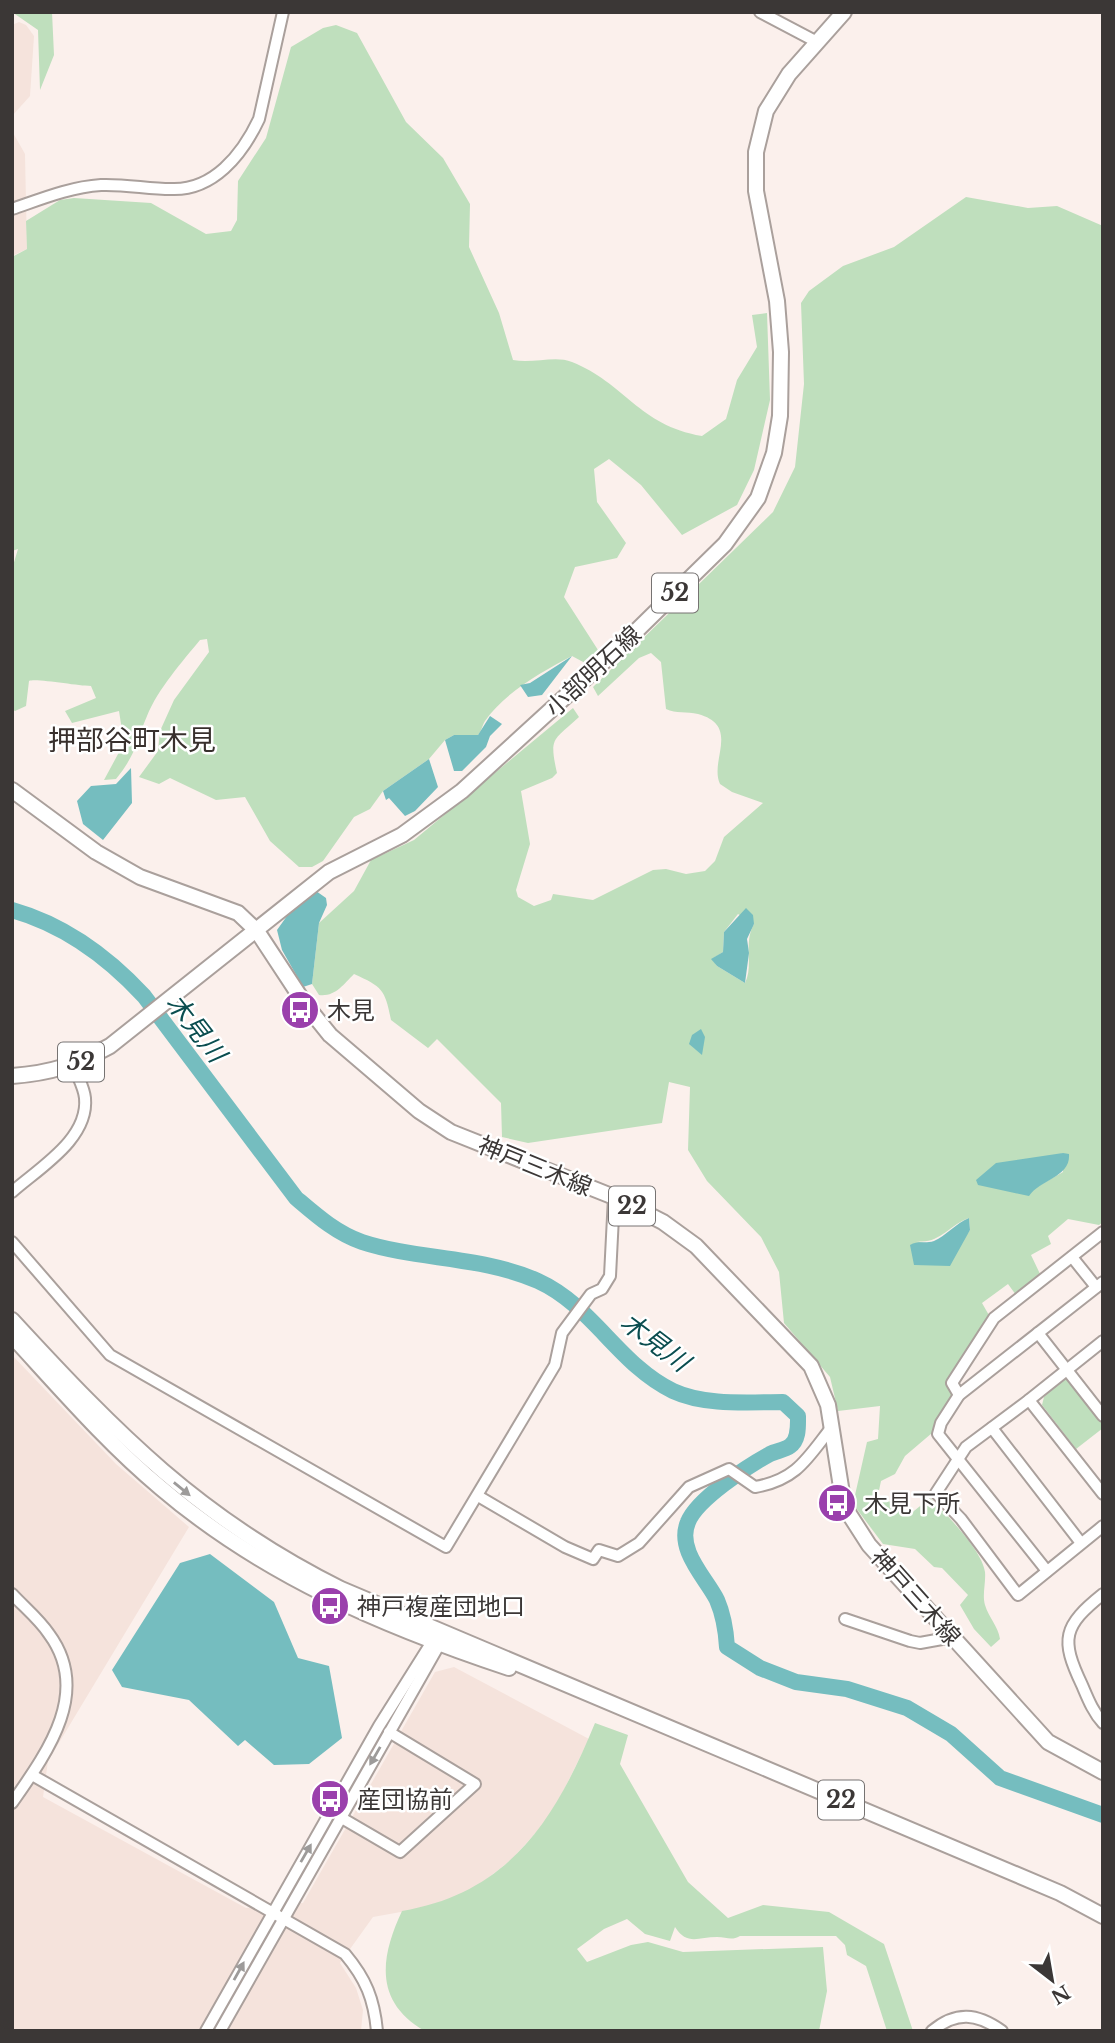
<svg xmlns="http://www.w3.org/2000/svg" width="1115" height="2043" font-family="'Libre Baskerville','Noto Sans JP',serif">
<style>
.built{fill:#f5e3dc}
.green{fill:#bfdfbd;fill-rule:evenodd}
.water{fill:#75bdbf}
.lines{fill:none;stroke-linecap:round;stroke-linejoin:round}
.river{stroke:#75bdbf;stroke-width:16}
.minor-casing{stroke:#aaa09c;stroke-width:14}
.major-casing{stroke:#aaa09c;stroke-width:18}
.minor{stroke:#fff;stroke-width:10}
.major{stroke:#fff;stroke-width:14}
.oneway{fill:#9d9b9a}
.labels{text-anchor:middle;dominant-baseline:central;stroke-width:5;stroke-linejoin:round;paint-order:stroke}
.shield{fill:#fff;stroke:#767372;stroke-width:2}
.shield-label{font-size:23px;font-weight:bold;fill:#3b3736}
.street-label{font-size:24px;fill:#3b3736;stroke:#fff}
.poi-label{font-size:24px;fill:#3b3736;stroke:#fff;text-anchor:start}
.water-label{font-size:26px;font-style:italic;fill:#0a4d4f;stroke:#fff}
.quarter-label{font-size:28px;fill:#38302d;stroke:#fff}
</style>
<rect width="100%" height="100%" fill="#fbf0ec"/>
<g class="built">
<polygon points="19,22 26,25 34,36 30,96 12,116 12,25"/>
<polygon points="12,131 25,154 27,249 12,256"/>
<polygon points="12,1355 116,1464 189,1527 48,1761 43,1797 246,1908 303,1903 435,1672 454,1667 589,1739 551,1816 511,1860 475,1888 434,1906 373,1917 340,1963 356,1988 363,2010 361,2031 12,2031"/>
</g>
<g class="green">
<polygon points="12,12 52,12 54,55 40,90 38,30"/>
<path d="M336 25 357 33 406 122 443 158 470 204 469 247 499 313 513 360C533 364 555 355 572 362 625 383 638 425 702 436L726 419 737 380 757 347 752 315 767 313 770 400 754 470 737 505 682 535 641 485 609 459 594 469 597 502 626 543 617 558 575 567 564 597 598 650 585 663 572 656C543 671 504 693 485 721 482 726 482 730 478 735H454L445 740 429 759 383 791 370 809 354 817 323 861 312 867H299L270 841 245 797 216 800 170 778 159 784 139 777 158 751 160 731 174 700 209 652 207 639 200 640C182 662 158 689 147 716 135 744 137 753 116 779L104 780 124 743 119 711 72 723 65 711 96 698 91 686C77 686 36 678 29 681L26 706 15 711 12 709V569L18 549 12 551V257L27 249 26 221 60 200 74 198 151 203 206 234 231 231 237 220 238 181 266 138 291 47 323 28Z"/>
<path d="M966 197 1028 208 1057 206 1103 226V1222L1099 1225 1068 1219 1048 1236 1051 1244 1031 1255 1041 1276 1016 1295 1008 1284 982 1303 990 1317 947 1382 953 1396 932 1433 905 1456 895 1474 881 1481 877 1500 894 1502 909 1515 930 1498C946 1514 982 1550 985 1572 986 1583 982 1595 985 1605 989 1618 998 1626 1000 1639L991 1647 974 1629 960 1605 968 1595 942 1568 934 1567 915 1549 883 1544 853 1504 867 1442 878 1439 880 1406 838 1411 830 1377 784 1323 779 1272 761 1237 707 1181 688 1150 690 1087 669 1082 662 1123 528 1143 502 1137 501 1103 437 1039 428 1048 391 1020C385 990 383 987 354 974 343 985 335 997 319 995L312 984 319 923 354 891 371 860 414 840 573 708 579 717C553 741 549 737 557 773L552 778 521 791 530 844 516 890 518 897 534 906 551 900 553 894 593 900 653 870 666 869 686 874 705 871 715 861 724 837 763 803 732 792 720 784C709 760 741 726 698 714 687 711 676 714 666 709L661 662 651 653 639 658 598 696 593 687 773 512 795 467 804 384 801 303 809 291 843 266 894 247ZM738 914 754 924C743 943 754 965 745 983L717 966 712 959 723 952 724 932ZM1063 1153V1172L1035 1188 1057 1156ZM969 1218 970 1230 955 1251 916 1241C939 1245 949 1225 969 1218Z"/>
<polygon points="1064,1379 1070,1380 1103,1423 1103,1428 1076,1449 1042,1405 1044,1397"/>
<path d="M595 1723 628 1735 620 1764 688 1882 728 1918 763 1905 829 1912 884 1944 913 2031H887L866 1966 847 1955 845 1945 836 1936H740C731 1941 727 1937 717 1937 698 1937 687 1946 675 1927L670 1941 645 1934 627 1919 604 1929 577 1949 587 1962 631 1945 648 1942 683 1952 823 1947 827 1991 819 2031H425C374 2002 380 1958 402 1911 510 1893 556 1818 595 1723Z"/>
</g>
<g class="water">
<polygon points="572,656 542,695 528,697 520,685 530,683"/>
<polygon points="490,716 502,724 490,736 486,747 462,771 454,771 445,740 454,735 478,735"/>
<polygon points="429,759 438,787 415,811 405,816 389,798 386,800 383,791"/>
<polygon points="131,768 132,803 103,840 83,824 77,801 91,786 116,784"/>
<polygon points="316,891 326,898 327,905 319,923 312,984 303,987 282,950 277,930 287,916"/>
<polygon points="746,908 753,915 754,924 747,939 749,953 745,983 717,966 711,959 723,952 724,932"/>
<polygon points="701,1029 705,1037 702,1055 689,1044 692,1035"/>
<path d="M1063 1153 1069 1154C1071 1177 1040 1180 1029 1196L978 1185 976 1180 996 1163Z"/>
<path d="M969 1218 970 1230 950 1266 914 1265 910 1245C918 1240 925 1244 934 1241 946 1236 956 1223 969 1218Z"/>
<polygon points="210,1554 274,1602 298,1658 329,1666 342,1738 309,1764 274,1765 245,1740 238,1746 189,1700 122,1687 112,1670 180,1563"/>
</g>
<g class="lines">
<path class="river" d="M12 910C65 925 107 956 144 996L296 1198C316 1215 336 1233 362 1242 417 1260 482 1256 538 1281 593 1306 619 1365 673 1391 705 1406 749 1402 783 1402L798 1416C798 1426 799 1440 790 1446 785 1450 776 1451 770 1454 748 1466 697 1499 688 1522 676 1550 706 1578 717 1600 724 1616 726 1631 727 1647L760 1668 796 1682 847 1689 907 1708 951 1734 1000 1778 1103 1815"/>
<defs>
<g id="minor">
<polyline points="760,12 817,42"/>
<path d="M12 209C41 199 70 187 101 185 125 184 148 189 171 189 213 191 242 155 259 119L283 12"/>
<path d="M12 1192C39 1168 89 1139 85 1098 84 1087 77 1076 74 1066"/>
<polyline points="12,1242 110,1355 446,1547 555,1365 562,1333 591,1294 602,1289 610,1276 614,1197"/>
<polyline points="1072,1257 1096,1287"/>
<polyline points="1038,1333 1103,1416"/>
<polyline points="1103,1341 1029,1400 1103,1494"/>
<polyline points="959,1395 952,1383 994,1318 1103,1232"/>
<polyline points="1029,1400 966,1447 936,1493 961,1519 1018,1595 1103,1526"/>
<polyline points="992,1428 1081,1543"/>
<path d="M478 1496 565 1547 593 1559 599 1550 618 1556 639 1543 689 1487 729 1469 755 1487C796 1480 807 1459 831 1428"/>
<polyline points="1047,1571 938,1434 941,1423 959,1395 1103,1282"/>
<path d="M12 1594C24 1607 39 1619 49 1634 92 1692 47 1753 12 1803"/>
<path d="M1103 1594C1063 1626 1060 1639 1082 1685 1088 1699 1093 1712 1103 1723"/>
<polyline points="845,1619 910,1641 920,1643 953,1637"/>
<path d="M32 1775 345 1954C366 1979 374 1999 377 2031"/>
<polyline points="340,1817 400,1852 475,1784 389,1732"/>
<polyline points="206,2031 379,1726 435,1637"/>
<polyline points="220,2031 439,1645 439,1638"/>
<path d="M932 2031C956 2011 977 2013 1002 2031"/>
</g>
<g id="major">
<polyline points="12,790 96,852 140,877 238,913 257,931 305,1004 330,1035 419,1111 451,1132 614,1197 663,1222 696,1246 811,1366 828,1405 844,1506 869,1545 1048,1742 1103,1772"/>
<path d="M12 1076C52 1073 75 1065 110 1046L329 872 402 835 462 791 623 644 725 544 758 498 774 453 780 416 781 352 777 301 756 191V152L766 111 789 74 844 12"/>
<path d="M12 1320C117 1434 200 1519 341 1589L1060 1893 1103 1916"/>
<path d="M12 1336C60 1388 107 1443 161 1488 263 1575 383 1626 509 1668"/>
</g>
</defs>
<use href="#minor" class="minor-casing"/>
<use href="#major" class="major-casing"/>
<use href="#minor" class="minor"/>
<use href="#major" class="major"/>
</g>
<defs><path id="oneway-solid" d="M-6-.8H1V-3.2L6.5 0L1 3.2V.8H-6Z" transform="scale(1.75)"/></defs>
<g class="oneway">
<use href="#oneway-solid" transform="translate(182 1489) rotate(39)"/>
<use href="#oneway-solid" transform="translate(375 1756) rotate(120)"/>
<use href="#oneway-solid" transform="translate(306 1853) rotate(-60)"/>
<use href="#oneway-solid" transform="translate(239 1971) rotate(-61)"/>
</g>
<defs>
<symbol id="bus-disc" viewBox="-11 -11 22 22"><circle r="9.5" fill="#9a40ac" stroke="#fff"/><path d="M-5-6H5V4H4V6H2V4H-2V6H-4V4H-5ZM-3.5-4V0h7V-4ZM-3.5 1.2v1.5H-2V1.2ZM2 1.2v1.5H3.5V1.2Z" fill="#fff"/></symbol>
</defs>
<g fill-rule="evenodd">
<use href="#bus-disc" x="278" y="988" width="44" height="44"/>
<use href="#bus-disc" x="815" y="1481" width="44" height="44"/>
<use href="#bus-disc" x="308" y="1584" width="44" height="44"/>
<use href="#bus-disc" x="308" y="1777" width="44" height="44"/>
</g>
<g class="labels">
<g class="shield">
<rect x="652" y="573.5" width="46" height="39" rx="5"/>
<rect x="58" y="1042.5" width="46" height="39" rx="5"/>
<rect x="609" y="1186.5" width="46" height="39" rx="5"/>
<rect x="818" y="1780.5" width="46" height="39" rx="5"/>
</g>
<g class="shield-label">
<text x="675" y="593">52</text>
<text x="81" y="1062">52</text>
<text x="632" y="1206">22</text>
<text x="841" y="1800">22</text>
</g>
<g class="street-label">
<text transform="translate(593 671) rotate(-43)">小部明石線</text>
<text transform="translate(535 1166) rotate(22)">神戸三木線</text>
<text transform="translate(916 1597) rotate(48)">神戸三木線</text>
</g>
<g class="poi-label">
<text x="327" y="1010">木見</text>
<text x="864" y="1503">木見下所</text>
<text x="357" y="1606">神戸複産団地口</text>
<text x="357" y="1799">産団協前</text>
</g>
<g class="water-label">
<text transform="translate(196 1028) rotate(52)">木見川</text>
<text transform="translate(655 1342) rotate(37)">木見川</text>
</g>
<g class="quarter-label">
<text x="132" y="740">押部谷町木見</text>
</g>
</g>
<rect width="1115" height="2043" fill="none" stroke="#3b3736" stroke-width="28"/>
<g transform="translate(1052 1980) rotate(149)" stroke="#ffffff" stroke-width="5" paint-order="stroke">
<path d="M0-5L12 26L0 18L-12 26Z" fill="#3b3736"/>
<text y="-10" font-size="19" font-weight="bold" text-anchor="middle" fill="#3b3736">N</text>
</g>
</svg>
